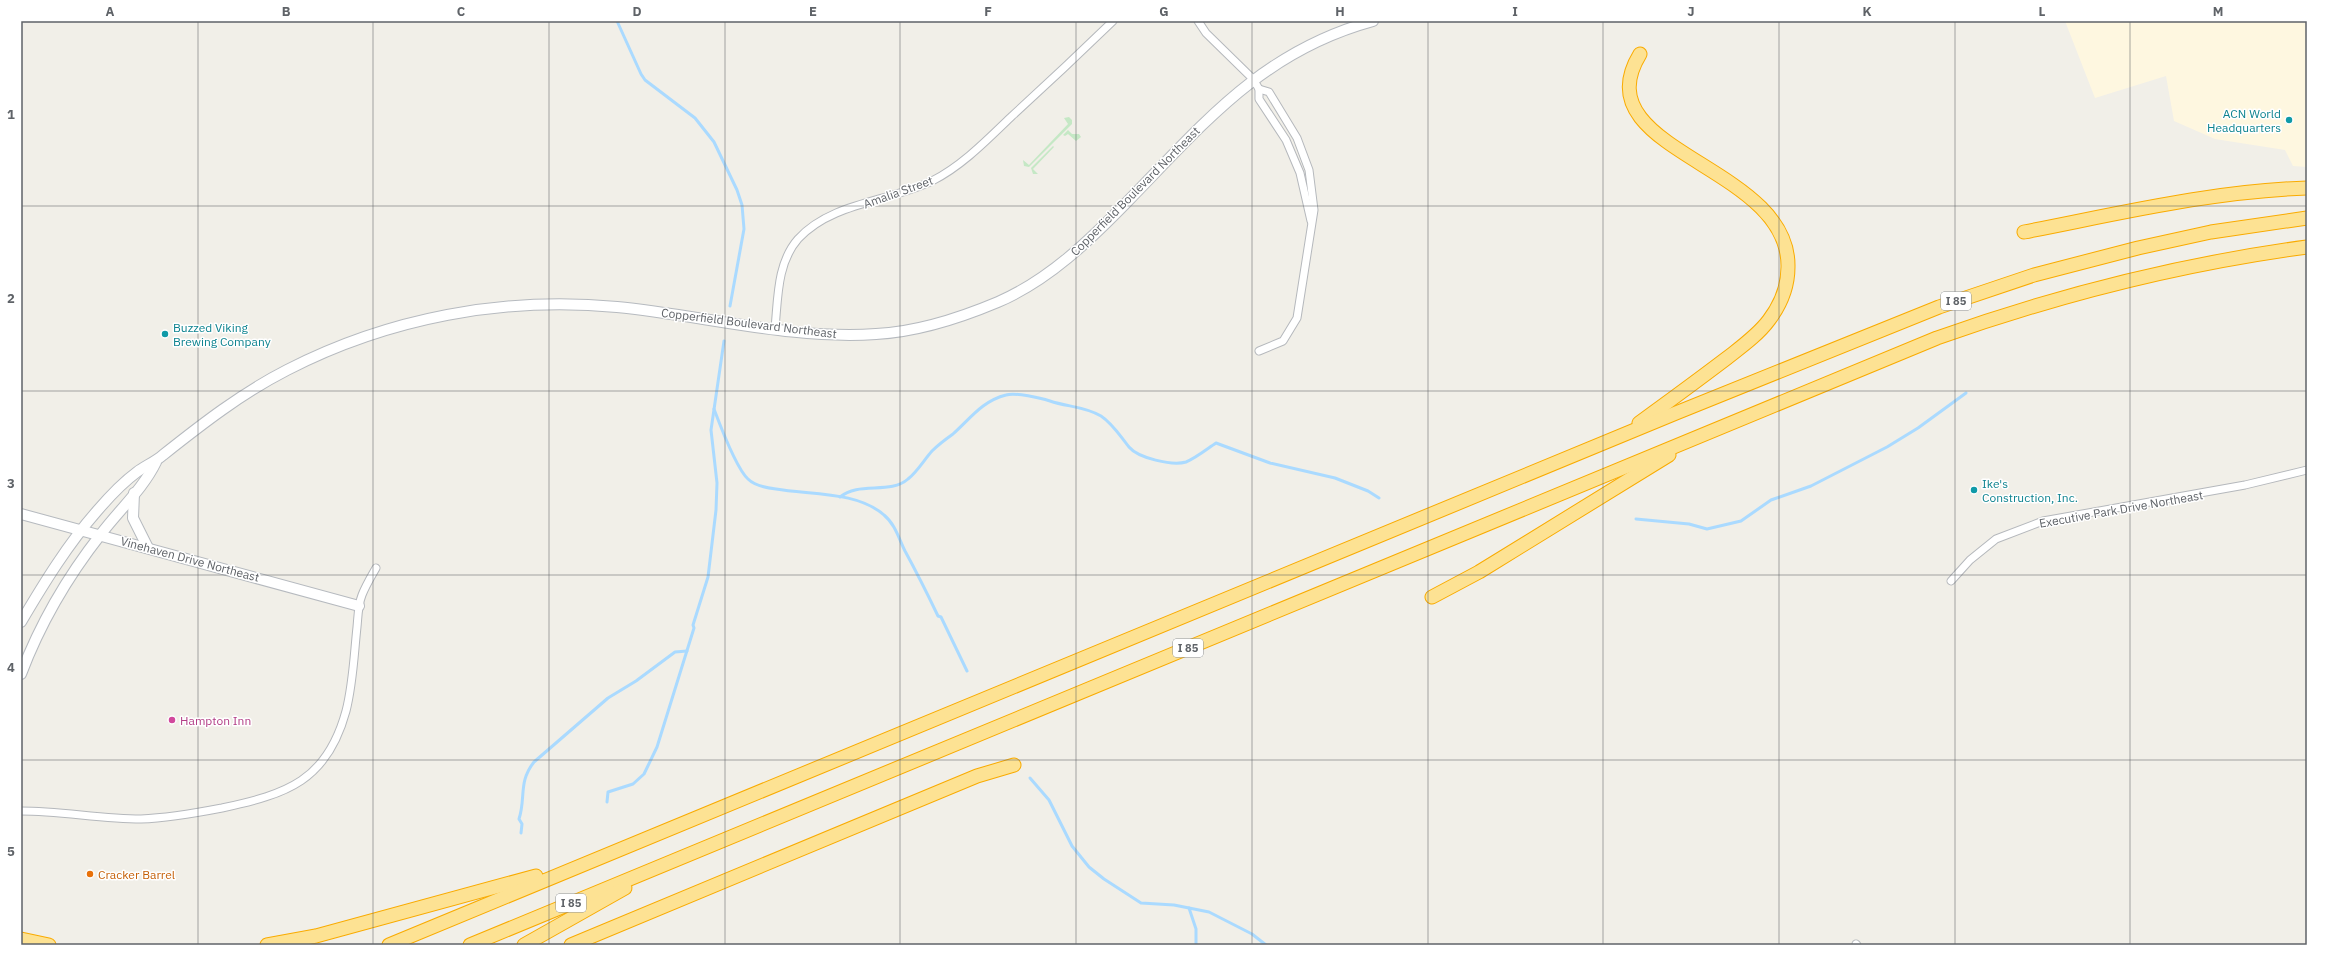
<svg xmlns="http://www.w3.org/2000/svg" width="2328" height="966" font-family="'IBM Plex Sans',sans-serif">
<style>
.commercial{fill:#fef7e0}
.green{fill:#c5e8c5}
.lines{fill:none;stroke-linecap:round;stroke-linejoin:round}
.stream{stroke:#aadaff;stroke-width:3}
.street-casing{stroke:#b5b8bc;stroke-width:9}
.secondary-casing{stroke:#b6babf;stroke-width:12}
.highway-casing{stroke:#f9ab00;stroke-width:15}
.street{stroke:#fff;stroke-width:7}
.secondary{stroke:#fff;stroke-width:10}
.highway{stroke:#fde293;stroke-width:13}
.grid{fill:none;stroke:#5f6368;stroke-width:1;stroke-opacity:0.55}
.culture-dot{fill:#0f9aa8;stroke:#fff;stroke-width:1.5}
.hotel-dot{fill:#d1479c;stroke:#fff;stroke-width:1.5}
.food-dot{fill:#e8710a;stroke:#fff;stroke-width:1.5}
.labels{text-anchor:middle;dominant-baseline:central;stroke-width:3;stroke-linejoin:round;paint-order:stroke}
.shield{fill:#fff;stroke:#8f9295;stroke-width:1}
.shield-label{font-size:11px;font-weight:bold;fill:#5f6368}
.culture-label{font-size:12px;fill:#0d838f;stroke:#fff;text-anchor:start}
.street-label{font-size:12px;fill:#5f6368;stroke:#fff}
.hotel-label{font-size:12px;fill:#b23c85;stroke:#fff;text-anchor:start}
.food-label{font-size:12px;fill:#c56008;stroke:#fff;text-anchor:start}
.neatline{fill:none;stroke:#5f6368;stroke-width:1.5}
.grid-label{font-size:13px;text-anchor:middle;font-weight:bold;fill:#5f6368}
</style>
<rect width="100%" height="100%" fill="#f1efe8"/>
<polygon class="commercial" points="2065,21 2307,21 2307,167 2293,166 2285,150 2215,139 2174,121 2166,76 2095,98"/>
<g class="green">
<polygon points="1069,117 1072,120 1072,124 1029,167 1024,166 1023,160 1029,165 1068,124 1064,118"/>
<polygon points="1068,130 1072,134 1079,134 1081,137 1076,141 1068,134 1065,136 1063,135"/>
<polygon points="1053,146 1054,147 1033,169 1038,174 1033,174 1031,168"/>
</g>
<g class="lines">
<g class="stream">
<polyline points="617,21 641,74 645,80 695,118 714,142 737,190 742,205 744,229 730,306"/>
<path d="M714 409C720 425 736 468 748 479 755 486 767 488 776 489 810 495 857 491 884 515 895 524 899 539 905 551 917 573 927 593 938 616L941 617 967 671"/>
<path d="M840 497C859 481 890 495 908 479 917 472 924 460 932 451 938 445 946 439 953 434 970 419 982 401 1006 395 1015 392 1041 398 1050 401 1067 407 1084 406 1101 416 1113 424 1120 436 1129 447 1138 458 1172 466 1186 462 1196 458 1207 449 1216 443L1270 463 1335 478 1368 491 1379 498"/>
<polyline points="1636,519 1689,524 1707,529 1741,521 1771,500 1811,486 1887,447 1918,428 1966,393"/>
<polyline points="1030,778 1049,800 1072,846 1089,867 1104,879 1141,903 1174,905 1209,912 1252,934 1266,945"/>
<polyline points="607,802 608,792 633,784 644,774 657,747 694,628 693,625 708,577 716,510 717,483 711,430 724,341"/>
<path d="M521 833 522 824 519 819C526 798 518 782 534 762L608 698 636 681 675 652 687 651"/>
<polyline points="1189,908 1196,929 1196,945"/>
</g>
<defs>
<g id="street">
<polyline points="1198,21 1206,33 1253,79 1259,89 1259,99 1286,140 1300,173 1311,221"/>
<polyline points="1259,89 1269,92 1297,138 1309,170 1314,210 1297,318 1283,341 1259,351"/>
<path d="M775 328C778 298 777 263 798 239 832 202 889 202 932 181 962 166 988 139 1012 116 1046 85 1080 53 1113 21"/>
<polyline points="1951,581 1970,560 1996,539 2043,521 2245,485 2307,470"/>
<path d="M21 811C61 811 101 819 141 819 169 818 196 813 222 808 287 794 327 781 346 711 353 684 354 655 357 627 358 617 358 605 362 595 366 585 371 577 376 568"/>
<polyline points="1856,944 1857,945"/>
</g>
<g id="secondary">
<polyline points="134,493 133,518 148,548"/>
<polyline points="21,514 359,606"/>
<path d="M21 622C44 583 68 544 97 511 109 497 122 483 137 472 145 466 155 462 163 455 202 424 242 393 287 370 388 318 504 296 617 307 701 315 792 340 876 334 917 332 960 318 998 302 1049 280 1090 240 1128 201 1205 122 1263 51 1373 21"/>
<path d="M21 674C40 624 68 576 101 534 119 510 143 489 156 462"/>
</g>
<g id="highway">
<path d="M2024 232C2117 214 2212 191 2307 188"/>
<path d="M1639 423C1668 402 1698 380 1727 358 1741 347 1758 335 1769 320 1781 304 1788 286 1788 267 1790 164 1580 152 1640 54"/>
<polyline points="1432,597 1479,572 1669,455"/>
<polyline points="21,939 49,945"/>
<polyline points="267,945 316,936 536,876"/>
<polyline points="389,945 1676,413 1939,307 2034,275 2138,248 2211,232 2307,218"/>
<path d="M470 945 1937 338C2058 295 2180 264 2307 247"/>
<polyline points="524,945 625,888"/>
<polyline points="571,945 977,776 1014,765"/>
</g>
</defs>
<use href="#street" class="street-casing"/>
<use href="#secondary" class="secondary-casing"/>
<use href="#highway" class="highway-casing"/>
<use href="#street" class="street"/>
<use href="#secondary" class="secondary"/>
<use href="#highway" class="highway"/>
</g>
<path class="grid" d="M198 21V945M373 21V945M549 21V945M725 21V945M900 21V945M1076 21V945M1252 21V945M1428 21V945M1603 21V945M1779 21V945M1955 21V945M2130 21V945M21 206H2307M21 391H2307M21 575H2307M21 760H2307"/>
<g class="culture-dot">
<circle cx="2289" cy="120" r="4"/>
<circle cx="165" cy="334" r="4"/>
<circle cx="1974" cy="490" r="4"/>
</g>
<circle class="hotel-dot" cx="172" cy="720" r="4"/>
<circle class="food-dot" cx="90" cy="874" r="4"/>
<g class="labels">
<g class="shield">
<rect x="1941" y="292" width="30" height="18" rx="3"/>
<rect x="1173" y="639" width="30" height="18" rx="3"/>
<rect x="556" y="894" width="30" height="18" rx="3"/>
</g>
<g class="shield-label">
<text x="1956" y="301">I 85</text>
<text x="1188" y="648">I 85</text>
<text x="571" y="903">I 85</text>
</g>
<g class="culture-label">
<text x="2281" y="113" text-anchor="end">ACN World<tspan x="2281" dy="14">Headquarters</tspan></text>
<text x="173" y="327">Buzzed Viking<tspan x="173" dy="14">Brewing Company</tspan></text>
<text x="1982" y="483">Ike's<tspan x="1982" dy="14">Construction, Inc.</tspan></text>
</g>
<g class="street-label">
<text transform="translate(1135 191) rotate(-45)">Copperfield Boulevard Northeast</text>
<text transform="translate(898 192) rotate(-20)">Amalia Street</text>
<text transform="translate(749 323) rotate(7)">Copperfield Boulevard Northeast</text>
<text transform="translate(2121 509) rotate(-10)">Executive Park Drive Northeast</text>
<text transform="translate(190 559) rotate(15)">Vinehaven Drive Northeast</text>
</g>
<g class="hotel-label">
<text x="180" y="720">Hampton Inn</text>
</g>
<g class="food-label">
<text x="98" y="874">Cracker Barrel</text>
</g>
</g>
<rect width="2328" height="966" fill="none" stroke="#ffffff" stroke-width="44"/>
<rect x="22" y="22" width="2284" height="922" class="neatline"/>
<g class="grid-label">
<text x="110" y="16">A</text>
<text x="286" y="16">B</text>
<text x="461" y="16">C</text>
<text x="637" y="16">D</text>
<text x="813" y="16">E</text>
<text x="988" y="16">F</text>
<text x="1164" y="16">G</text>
<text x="1340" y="16">H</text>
<text x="1515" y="16">I</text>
<text x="1691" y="16">J</text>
<text x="1867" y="16">K</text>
<text x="2042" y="16">L</text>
<text x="2218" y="16">M</text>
<text x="11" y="119">1</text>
<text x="11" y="303">2</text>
<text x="11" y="488">3</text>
<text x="11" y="672">4</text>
<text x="11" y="856">5</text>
</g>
</svg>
